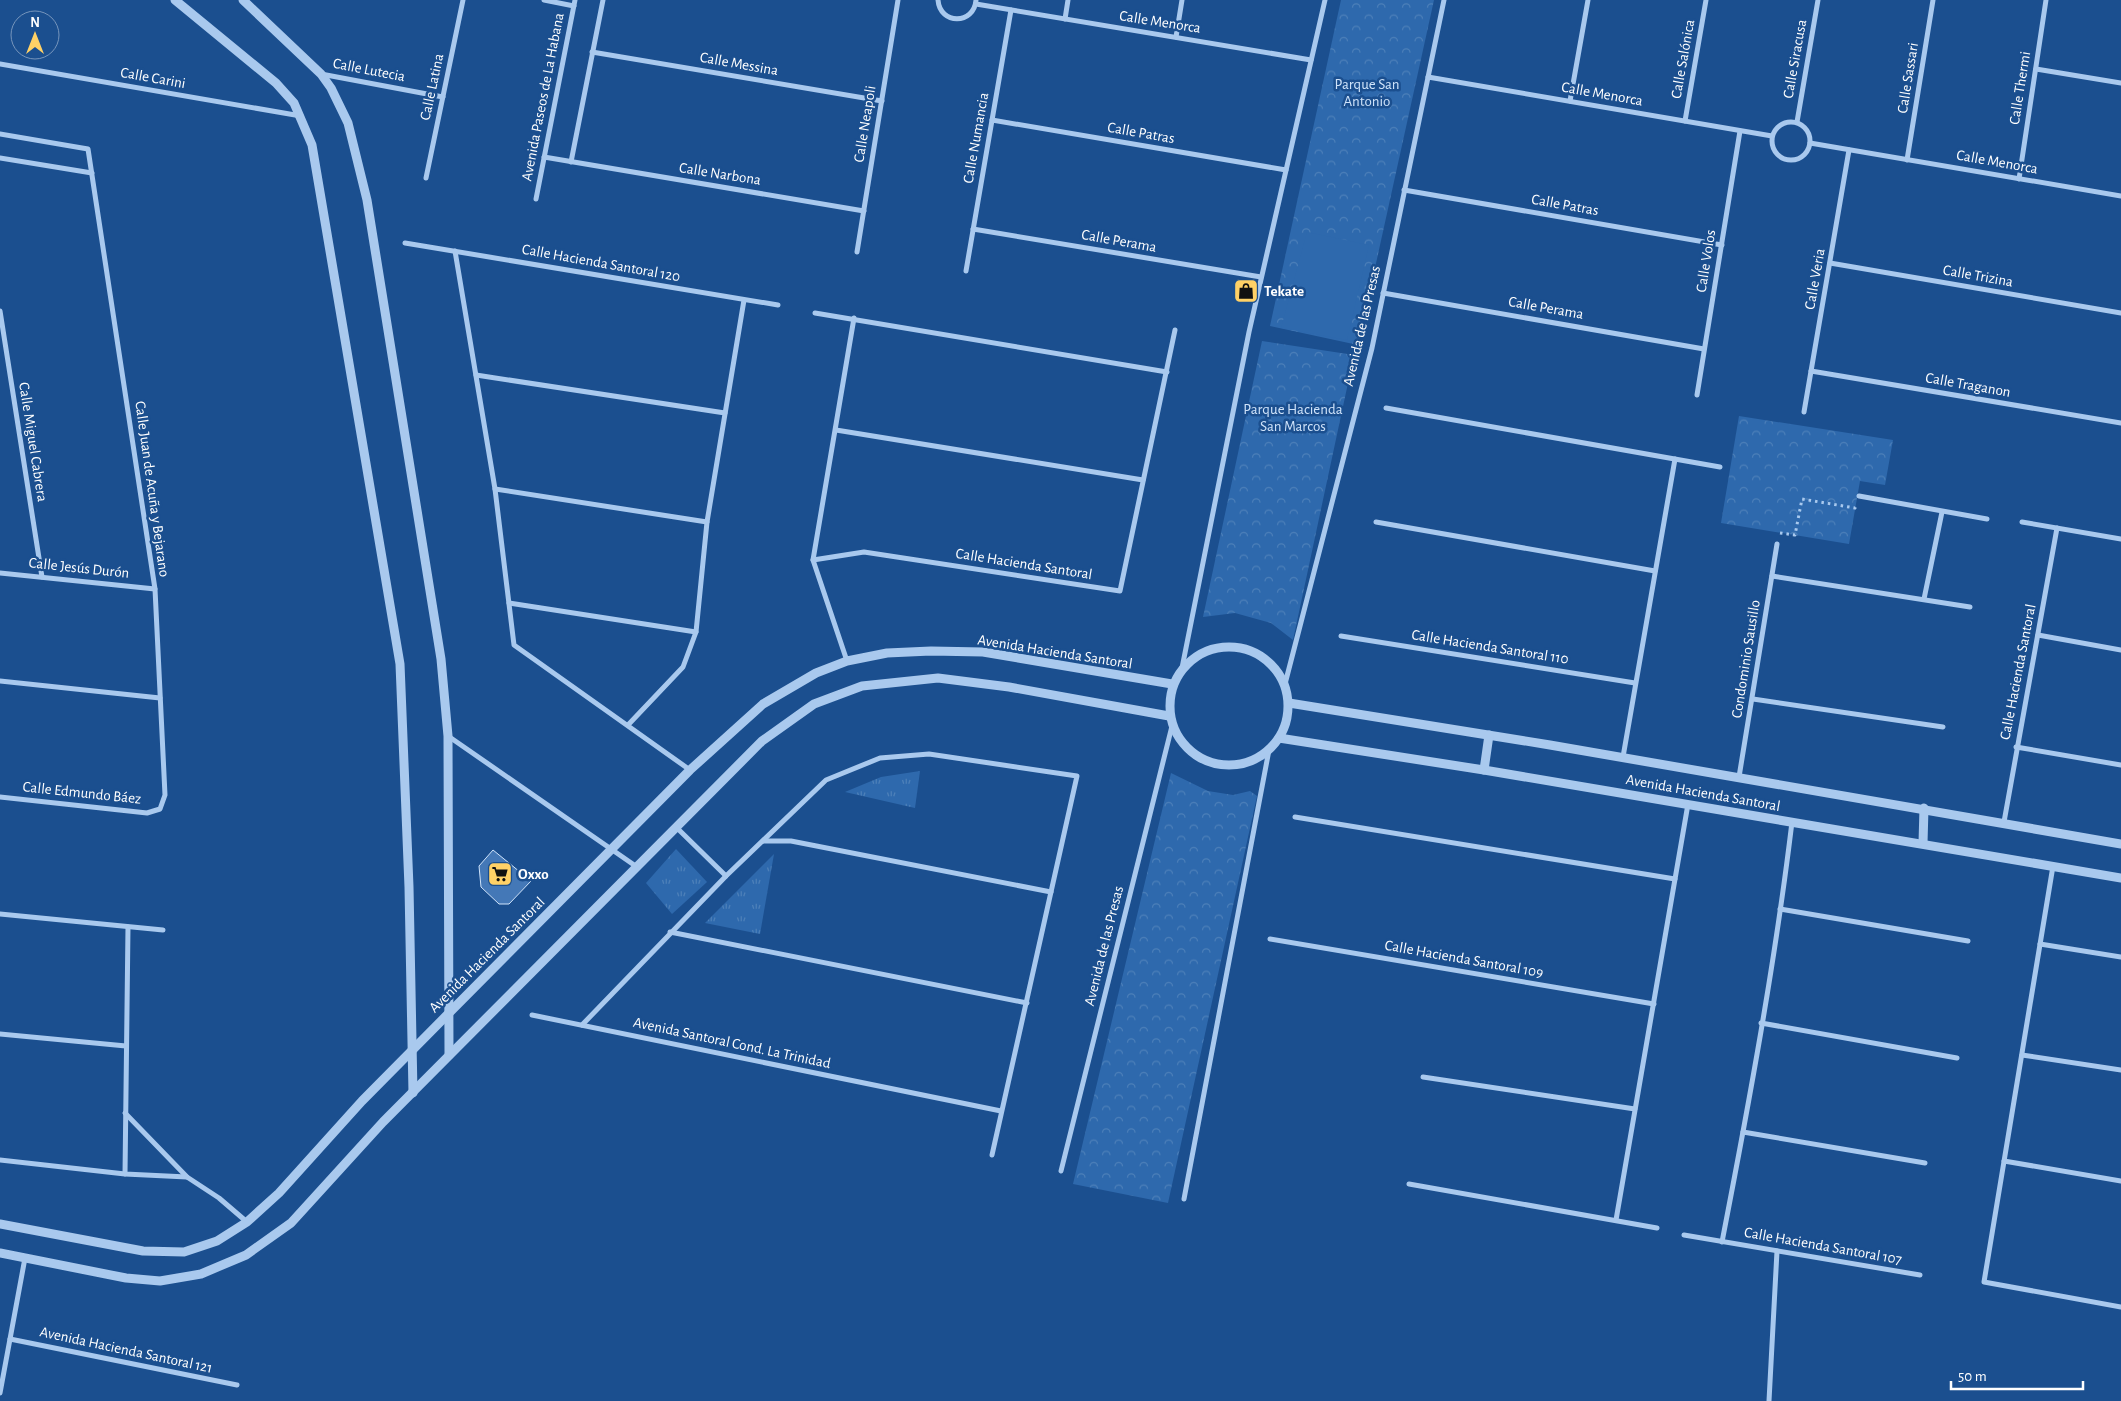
<svg xmlns="http://www.w3.org/2000/svg" width="2121" height="1401" font-family="'Alegreya Sans',sans-serif">
<style>
.grass{fill:url(#grass-tufts)}
.forest{fill:url(#forest-crowns)}
.garden{fill:#2e69ad}
.building{fill:#4478b7;stroke:#cfe3fa}
.lines{fill:none;stroke-linecap:round;stroke-linejoin:round}
.path{stroke:#a9c9ee;stroke-width:3;stroke-dasharray:2.5 4;stroke-linecap:butt}
.minor{stroke:#a9c9ee;stroke-width:5}
.tertiary{stroke:#a9c9ee;stroke-width:9}
.labels{text-anchor:middle;dominant-baseline:central;stroke-width:5;stroke-linejoin:round;paint-order:stroke}
.street-label{font-size:15px;fill:#fff;stroke:#1b4f8f}
.park-label{font-size:15px;fill:#cfe3fa;stroke:#1b4f8f}
.poi-label{font-size:15px;font-weight:bold;fill:#fff;stroke:#1b4f8f;text-anchor:start}
</style>
<defs>
<pattern id="grass-tufts" width="24" height="20" patternUnits="userSpaceOnUse" patternTransform="scale(1.25)"><rect width="24" height="20" fill="#2e69ad"/><path d="M3 7l-1-3M5 7V3M7 7l1-3M15 17l-1-3M17 17v-4M19 17l1-3" fill="none" stroke="#4d80b9"/></pattern>
<pattern id="forest-crowns" width="20" height="18" patternUnits="userSpaceOnUse" patternTransform="scale(1.25)"><rect width="20" height="18" fill="#2e69ad"/><path d="M2 6a3 3 0 1 1 6 0M12 15a3 3 0 1 1 6 0" fill="none" stroke="#4d80b9"/></pattern>
</defs>
<rect width="100%" height="100%" fill="#1b4f8f"/>
<g class="grass">
<polygon points="920,771 915,808 845,792 881,777"/>
<polygon points="676,849 707,882 672,914 646,883"/>
<polygon points="774,854 760,934 705,923"/>
</g>
<g class="forest">
<polygon points="1341,0 1434,0 1358,345 1270,326"/>
<polygon points="1262,341 1354,355 1293,640 1271,623 1235,613 1203,617"/>
<polygon points="1739,416 1893,440 1885,485 1860,481 1849,544 1721,523"/>
<polygon points="1171,773 1208,791 1233,795 1250,791 1257,796 1168,1203 1073,1184"/>
</g>
<polygon class="garden" points="1307,232 1369,245 1347,340 1281,328"/>
<polygon class="building" points="493,850 531,881 509,904 499,904 481,887 479,866"/>
<g class="lines">
<polyline class="path" points="1780,533 1795,535 1802,499 1855,508 1856,506"/>
<g class="minor">
<polyline points="544,0 574,6"/>
<path d="M938 0C940 25 974 25 976 0"/>
<polyline points="976,4 1311,60"/>
<polyline points="1065,19 1068,0"/>
<polyline points="1176,37 1182,0"/>
<polyline points="592,52 882,101"/>
<polyline points="0,64 301,116"/>
<polyline points="2036,69 2121,83"/>
<polyline points="321,74 443,97"/>
<polyline points="1428,77 1772,136"/>
<polyline points="1570,101 1588,0"/>
<polyline points="992,120 1286,170"/>
<polyline points="1685,121 1706,0"/>
<circle cx="1791" cy="141" r="19"/>
<polyline points="1797,122 1818,0"/>
<polyline points="0,134 88,149 155,589 165,795 160,809 147,813 0,797"/>
<polyline points="1810,143 2121,196"/>
<polyline points="544,157 864,211"/>
<polyline points="0,158 92,173"/>
<polyline points="1907,160 1933,0"/>
<polyline points="571,162 603,0"/>
<polyline points="426,178 463,0"/>
<polyline points="2019,179 2046,0"/>
<polyline points="1404,190 1722,245"/>
<polyline points="536,199 575,0"/>
<polyline points="973,229 1261,277"/>
<polyline points="405,243 778,305"/>
<polyline points="455,251 495,489 514,645 690,770"/>
<polyline points="857,252 898,0"/>
<polyline points="1830,263 2121,313"/>
<polyline points="966,271 1011,10"/>
<polyline points="1383,293 1704,349"/>
<polyline points="0,311 42,577"/>
<polyline points="815,313 1167,372"/>
<polyline points="1811,371 2121,423"/>
<polyline points="476,375 725,413"/>
<polyline points="1697,395 1740,131"/>
<polyline points="1386,408 1720,467"/>
<polyline points="1804,412 1849,150"/>
<polyline points="836,430 1143,480"/>
<polyline points="495,489 707,522"/>
<polyline points="1859,496 1987,519"/>
<polyline points="1376,522 1655,571"/>
<polyline points="2022,522 2121,539"/>
<polyline points="813,560 864,552 1120,591 1175,330"/>
<polyline points="0,573 155,589"/>
<polyline points="1772,576 1970,607"/>
<polyline points="1924,599 1942,512"/>
<polyline points="509,603 696,632"/>
<polyline points="2038,635 2121,650"/>
<polyline points="1341,636 1635,683"/>
<polyline points="847,661 813,560 854,318"/>
<polyline points="1182,668 1249,332 1325,0"/>
<polyline points="0,681 160,698"/>
<polyline points="1285,684 1372,348 1444,0"/>
<polyline points="1753,699 1943,727"/>
<polyline points="628,725 683,667 696,632 707,522 744,300"/>
<polyline points="448,736 637,867"/>
<polyline points="2016,747 2121,765"/>
<polyline points="1623,757 1675,459"/>
<polyline points="1739,777 1777,544"/>
<polyline points="1295,817 1675,879"/>
<polyline points="2004,822 2057,528"/>
<polyline points="676,827 726,876"/>
<polyline points="763,841 791,841 1051,892"/>
<polyline points="2053,866 1984,1282 2121,1307"/>
<polyline points="1780,909 1968,941"/>
<polyline points="0,914 163,930"/>
<polyline points="670,932 1027,1003"/>
<polyline points="1270,939 1654,1004"/>
<polyline points="2040,944 2121,957"/>
<polyline points="532,1015 1001,1111"/>
<polyline points="1761,1023 1957,1058"/>
<polyline points="582,1025 726,876 826,780 880,758 929,754 1077,776 992,1155"/>
<polyline points="0,1034 126,1046"/>
<polyline points="2022,1055 2121,1070"/>
<polyline points="1423,1077 1635,1109"/>
<polyline points="125,1113 187,1177 219,1198 247,1222"/>
<polyline points="1743,1132 1925,1163"/>
<polyline points="0,1160 125,1174 187,1177"/>
<polyline points="2004,1161 2121,1181"/>
<polyline points="1061,1171 1172,726"/>
<polyline points="125,1174 128,927"/>
<polyline points="1409,1184 1657,1228"/>
<polyline points="1184,1199 1269,750"/>
<polyline points="1616,1220 1688,804"/>
<polyline points="1684,1235 1920,1275"/>
<path d="M1722 1242C1749 1103 1775 963 1792 822"/>
<polyline points="10,1339 237,1385"/>
<polyline points="0,1393 25,1258"/>
<polyline points="1769,1401 1777,1251"/>
</g>
<g class="tertiary">
<polyline points="175,0 276,83 294,103 312,145 400,664 409,887 413,1093"/>
<polyline points="243,0 321,74 331,88 348,123 367,200 441,659 448,736 449,1055"/>
<circle cx="1229" cy="706" r="59"/>
<polyline points="1289,703 1550,745 2121,844"/>
<polyline points="1279,738 1484,770 2121,878"/>
<polyline points="1484,770 1489,735"/>
<polyline points="1923,843 1924,808"/>
<polyline points="0,1224 143,1251 184,1252 217,1241 247,1222 279,1193 362,1101 449,1013 690,770 763,704 816,673 847,661 887,653 931,651 983,652 1172,684"/>
<polyline points="0,1253 126,1278 160,1281 201,1274 246,1255 291,1223 383,1122 762,741 814,704 862,686 938,678 1009,687 1169,716"/>
</g>
</g>
<defs>
<symbol id="shop-square" viewBox="-11 -11 22 22"><rect x="-9" y="-9" width="18" height="18" rx="4" fill="#ffd166" stroke="#1b4f8f"/><path d="M-5-2.5h2.3a2.7 3.5 0 0 1 5.4 0H5L5.5 6h-11ZM-1.5-2.5h3a1.5 2.3 0 0 0-3 0Z" fill="#111"/></symbol>
<symbol id="supermarket-square" viewBox="-11 -11 22 22"><rect x="-9" y="-9" width="18" height="18" rx="4" fill="#ffd166" stroke="#1b4f8f"/><path d="M-6-5.5h2.5l.6 2H6L4.5 2H-2.5L-4.4-4H-6ZM-1.5 3.2a1.3 1.3 0 1 0 .1 0ZM3 3.2a1.3 1.3 0 1 0 .1 0Z" fill="#111"/></symbol>
</defs>
<g fill-rule="evenodd">
<use href="#shop-square" x="1232" y="277" width="28" height="28"/>
<use href="#supermarket-square" x="486" y="860" width="28" height="28"/>
</g>
<g class="labels">
<g class="street-label">
<text transform="translate(1160 22) rotate(9)">Calle Menorca</text>
<text transform="translate(1683 59) rotate(-80)">Calle Salónica</text>
<text transform="translate(1795 59) rotate(-80)">Calle Siracusa</text>
<text transform="translate(739 64) rotate(10)">Calle Messina</text>
<text transform="translate(369 70) rotate(11)">Calle Lutecia</text>
<text transform="translate(153 78) rotate(10)">Calle Carini</text>
<text transform="translate(1908 78) rotate(-81)">Calle Sassari</text>
<text transform="translate(432 87) rotate(-78)">Calle Latina</text>
<text transform="translate(2020 88) rotate(-81)">Calle Thermi</text>
<text transform="translate(1602 94) rotate(10)">Calle Menorca</text>
<text transform="translate(543 97) rotate(-79)">Avenida Paseos de La Habana</text>
<text transform="translate(865 124) rotate(-81)">Calle Neapoli</text>
<text transform="translate(1141 133) rotate(10)">Calle Patras</text>
<text transform="translate(976 138) rotate(-80)">Calle Numancia</text>
<text transform="translate(1997 162) rotate(10)">Calle Menorca</text>
<text transform="translate(720 174) rotate(9)">Calle Narbona</text>
<text transform="translate(1565 205) rotate(10)">Calle Patras</text>
<text transform="translate(1119 241) rotate(10)">Calle Perama</text>
<text transform="translate(1706 261) rotate(-81)">Calle Volos</text>
<text transform="translate(601 263) rotate(10)">Calle Hacienda Santoral 120</text>
<text transform="translate(1978 276) rotate(10)">Calle Trizina</text>
<text transform="translate(1815 279) rotate(-80)">Calle Veria</text>
<text transform="translate(1546 308) rotate(10)">Calle Perama</text>
<text transform="translate(1362 326) rotate(-77)">Avenida de las Presas</text>
<text transform="translate(1968 385) rotate(10)">Calle Traganon</text>
<text transform="translate(33 442) rotate(81)">Calle Miguel Cabrera</text>
<text transform="translate(152 489) rotate(82)">Calle Juan de Acuña y Bejarano</text>
<text transform="translate(1024 564) rotate(9)">Calle Hacienda Santoral</text>
<text transform="translate(79 568) rotate(6)">Calle Jesús Durón</text>
<text transform="translate(1490 647) rotate(9)">Calle Hacienda Santoral 110</text>
<text transform="translate(1055 652) rotate(9)">Avenida Hacienda Santoral</text>
<text transform="translate(1746 659) rotate(-81)">Condominio Sausillo</text>
<text transform="translate(2018 672) rotate(-79)">Calle Hacienda Santoral</text>
<text transform="translate(82 793) rotate(6)">Calle Edmundo Báez</text>
<text transform="translate(1703 793) rotate(10)">Avenida Hacienda Santoral</text>
<text transform="translate(1104 946) rotate(-76)">Avenida de las Presas</text>
<text transform="translate(487 955) rotate(-45)">Avenida Hacienda Santoral</text>
<text transform="translate(1464 959) rotate(10)">Calle Hacienda Santoral 109</text>
<text transform="translate(732 1043) rotate(12)">Avenida Santoral Cond. La Trinidad</text>
<text transform="translate(1823 1246) rotate(10)">Calle Hacienda Santoral 107</text>
<text transform="translate(126 1350) rotate(12)">Avenida Hacienda Santoral 121</text>
</g>
<g class="park-label">
<text x="1367" y="84">Parque San<tspan x="1367" dy="17">Antonio</tspan></text>
<text x="1293" y="409">Parque Hacienda<tspan x="1293" dy="17">San Marcos</tspan></text>
</g>
<g class="poi-label">
<text x="1264" y="291">Tekate</text>
<text x="518" y="874">Oxxo</text>
</g>
</g>
<g transform="translate(35 35)"><circle r="24" fill="#1b4f8f" stroke="#7695bc"/>
<path d="M0-4L9 19L0 12L-9 19Z" fill="#ffd166"/>
<text y="-8" font-size="14" font-weight="bold" text-anchor="middle" fill="#ffffff">N</text>
</g>
<path d="M1951 1381v8h132v-8" fill="none" stroke="#ffffff" stroke-width="2.5"/>
<text x="1958" y="1381" font-size="15" fill="#ffffff" stroke="#1b4f8f" stroke-width="4" paint-order="stroke">50 m</text>
</svg>
